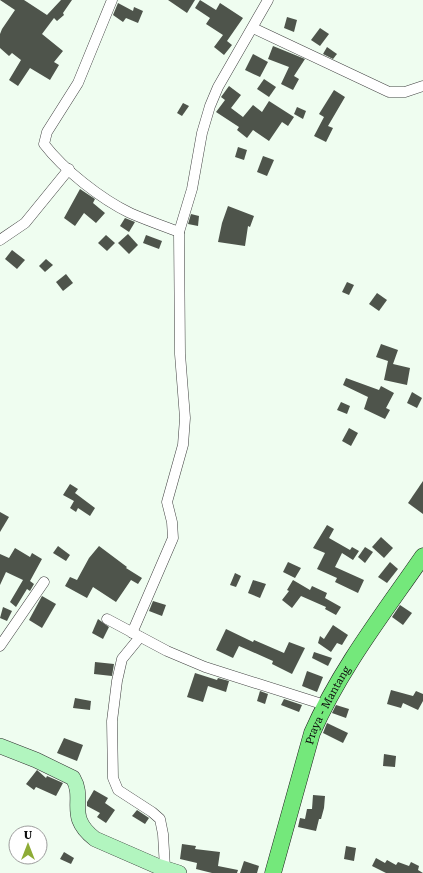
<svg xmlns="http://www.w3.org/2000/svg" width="423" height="873" font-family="'Roboto Serif',serif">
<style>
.building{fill:#4e544b}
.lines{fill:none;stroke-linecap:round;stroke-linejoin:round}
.street-casing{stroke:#404040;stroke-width:11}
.secondary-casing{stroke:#2f2f2f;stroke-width:16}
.primary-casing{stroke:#1e1e1e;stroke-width:17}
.street{stroke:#fff;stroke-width:10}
.secondary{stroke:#b2f5bf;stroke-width:15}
.primary{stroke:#74e87b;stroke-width:16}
.labels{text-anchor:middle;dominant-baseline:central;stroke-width:4;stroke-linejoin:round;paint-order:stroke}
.street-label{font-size:11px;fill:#0d0d0d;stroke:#fff}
</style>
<rect width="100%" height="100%" fill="#effdf0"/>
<g class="building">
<polygon points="0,0 24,0 47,15 61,0 72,0 63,13 64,15 57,21 54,18 42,34 63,51 54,62 59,65 50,80 30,68 18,86 9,80 21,60 12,53 9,56 0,48 0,34 2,29 15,10"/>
<polygon points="168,0 195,0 187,13"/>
<polygon points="200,0 216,10 220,3 243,18 227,41 232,45 224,55 214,47 223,35 206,24 210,18 195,8"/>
<polygon points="118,3 133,11 134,7 143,11 138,23 126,18 123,22 113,15"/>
<polygon points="287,17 297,20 294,32 284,28"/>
<polygon points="320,28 329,34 320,46 311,40"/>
<polygon points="273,46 305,59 294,76 299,79 293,90 281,84 289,67 268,59"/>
<polygon points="327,47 337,54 333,59 323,54"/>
<polygon points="253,54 268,62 260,77 245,70"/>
<polygon points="264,79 276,87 269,97 257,89"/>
<polygon points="229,86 241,95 231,108 243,117 253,105 262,112 269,101 294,117 288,126 282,122 269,141 253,130 247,138 237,130 239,127 216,112 225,100 221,97"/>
<polygon points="334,90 345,97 328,126 333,128 326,142 314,136 324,117 319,114"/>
<polygon points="183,103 189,106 182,116 177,113"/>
<polygon points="297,107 306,111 303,119 294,114"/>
<polygon points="238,147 247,150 244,160 235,157"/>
<polygon points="263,156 274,160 267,176 257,172"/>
<polygon points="80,189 95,199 93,203 105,213 96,223 84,213 75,226 64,218"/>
<polygon points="228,206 254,216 250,227 248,226 245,246 218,242 222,223"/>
<polygon points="191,214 199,216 198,226 188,224"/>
<polygon points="125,218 135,222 129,232 120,226"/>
<polygon points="128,234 138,245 129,254 118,243"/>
<polygon points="106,235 115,243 107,251 98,243"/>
<polygon points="146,235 162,241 159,249 143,243"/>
<polygon points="12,250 25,260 17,269 5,259"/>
<polygon points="46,259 53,265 45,272 39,266"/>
<polygon points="66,274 73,283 63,291 56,282"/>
<polygon points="347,282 354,285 349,295 342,292"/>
<polygon points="377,293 387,300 379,311 369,304"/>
<polygon points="381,344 398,350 393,364 410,368 407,385 384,380 388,361 376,357"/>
<polygon points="346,378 379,390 381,386 394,393 386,408 390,410 385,419 364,409 368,397 343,385"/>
<polygon points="412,392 422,398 417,408 407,403"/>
<polygon points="341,402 350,406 347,414 337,410"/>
<polygon points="349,428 358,433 351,446 342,441"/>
<polygon points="423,481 423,514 408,503"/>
<polygon points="70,484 78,489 75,493 95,508 90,516 78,508 76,512 70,508 74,501 63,495"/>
<polygon points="0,512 9,517 0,532"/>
<polygon points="327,525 334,529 329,538 350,550 352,547 359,551 353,560 342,553 335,567 364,580 358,593 335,582 337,578 317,569 325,553 313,548"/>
<polygon points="381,537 393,548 384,558 372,547"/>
<polygon points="58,546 70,555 66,561 53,553"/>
<polygon points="99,546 127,567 126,568 142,578 138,584 131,580 116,602 93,587 87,598 65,586 70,577 77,580 89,558"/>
<polygon points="365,547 373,552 365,563 358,557"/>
<polygon points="15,548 30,557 32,553 42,559 30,581 34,584 30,591 27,589 16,607 10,602 23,580 6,572 0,585 0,554 9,558"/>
<polygon points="288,562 301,568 295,578 283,572"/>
<polygon points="390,562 398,569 387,583 378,577"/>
<polygon points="235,573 241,576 236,587 230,585"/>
<polygon points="253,580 266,584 260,598 248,593"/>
<polygon points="293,580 310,590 312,586 327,593 325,598 341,607 336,615 325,609 326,607 301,596 292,608 282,600 289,591 287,590"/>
<polygon points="42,596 56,604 42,628 29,620"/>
<polygon points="153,601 166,605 162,616 149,611"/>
<polygon points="400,605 412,613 403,625 392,617"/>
<polygon points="3,607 12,611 7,621 0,618"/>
<polygon points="98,619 109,627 103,639 92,633"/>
<polygon points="333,625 348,635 342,645 337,643 331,652 318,643 320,636 324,639"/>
<polygon points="226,629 253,642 254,640 284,653 289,642 305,648 292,674 272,664 273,661 239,646 233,658 216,650"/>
<polygon points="314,652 332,658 328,666 312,658"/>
<polygon points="95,662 114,664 112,676 94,674"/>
<polygon points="307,671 323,677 317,692 302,686"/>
<polygon points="195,673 217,680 218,678 229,681 226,692 208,686 203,702 187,697"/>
<polygon points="391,690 413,696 416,691 423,694 423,701 418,710 403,703 401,708 387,704"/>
<polygon points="260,691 268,694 265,704 257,701"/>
<polygon points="75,698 91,701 90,710 73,708"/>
<polygon points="284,699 302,705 299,712 281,705"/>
<polygon points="336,705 349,709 346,718 332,713"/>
<polygon points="327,723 348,733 343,743 323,733"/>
<polygon points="64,738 83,745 77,761 57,753"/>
<polygon points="384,754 396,756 395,767 383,766"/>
<polygon points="37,770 46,778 47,776 63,783 56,796 36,787 34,790 26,784"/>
<polygon points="94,790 108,798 105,803 115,810 106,823 97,817 100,813 87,806 87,802"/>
<polygon points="313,795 325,796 324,808 321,819 319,819 316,831 298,827 300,818 305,819 307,809 312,809"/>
<polygon points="137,810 149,818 145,824 132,816"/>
<polygon points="182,844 196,846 195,849 220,852 218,866 238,870 237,873 212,873 196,869 197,863 180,859"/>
<polygon points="346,846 356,848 354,861 344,859"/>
<polygon points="64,852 74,858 71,864 60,859"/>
<polygon points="376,858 385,863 387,860 396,865 398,862 409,866 411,862 419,866 418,870 423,873 386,873 372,866"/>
<polygon points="244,861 259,866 257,873 240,873"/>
</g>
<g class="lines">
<defs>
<g id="street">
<path d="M112 0 78 83 47 132 44 144C64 170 101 199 130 213 146 220 163 226 179 232"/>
<polyline points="253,28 389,92 405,92 423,86"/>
<polyline points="0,240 25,223 69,169"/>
<polyline points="107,619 167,651 205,667 325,705"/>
<polyline points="132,633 173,538 172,522 167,502 183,445 185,418 180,354 179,232 192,189 202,133 210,106 218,87 268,0"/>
<polyline points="140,637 122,659 117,681 112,721 113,778 118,790 152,812 160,819 163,834 165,868"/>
<polyline points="0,646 44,582"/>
</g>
<path id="secondary" d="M0 746 36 760 73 778C86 800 65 816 95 839L157 866 179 873"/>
<g id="primary">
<path id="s1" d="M273 873 312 733C340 669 383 614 423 556"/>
</g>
</defs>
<use href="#street" class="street-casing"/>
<use href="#secondary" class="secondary-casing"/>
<use href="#primary" class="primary-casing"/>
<use href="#street" class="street"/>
<use href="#secondary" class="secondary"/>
<use href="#primary" class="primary"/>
</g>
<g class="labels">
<g class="street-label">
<text stroke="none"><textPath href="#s1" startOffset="177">Praya - Mantang</textPath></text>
</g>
</g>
<g transform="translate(28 845)"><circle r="19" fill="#ffffff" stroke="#9e9e9e"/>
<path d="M0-3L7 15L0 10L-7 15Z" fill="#8eac36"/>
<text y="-6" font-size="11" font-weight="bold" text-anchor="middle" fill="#0d0d0d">U</text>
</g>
</svg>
